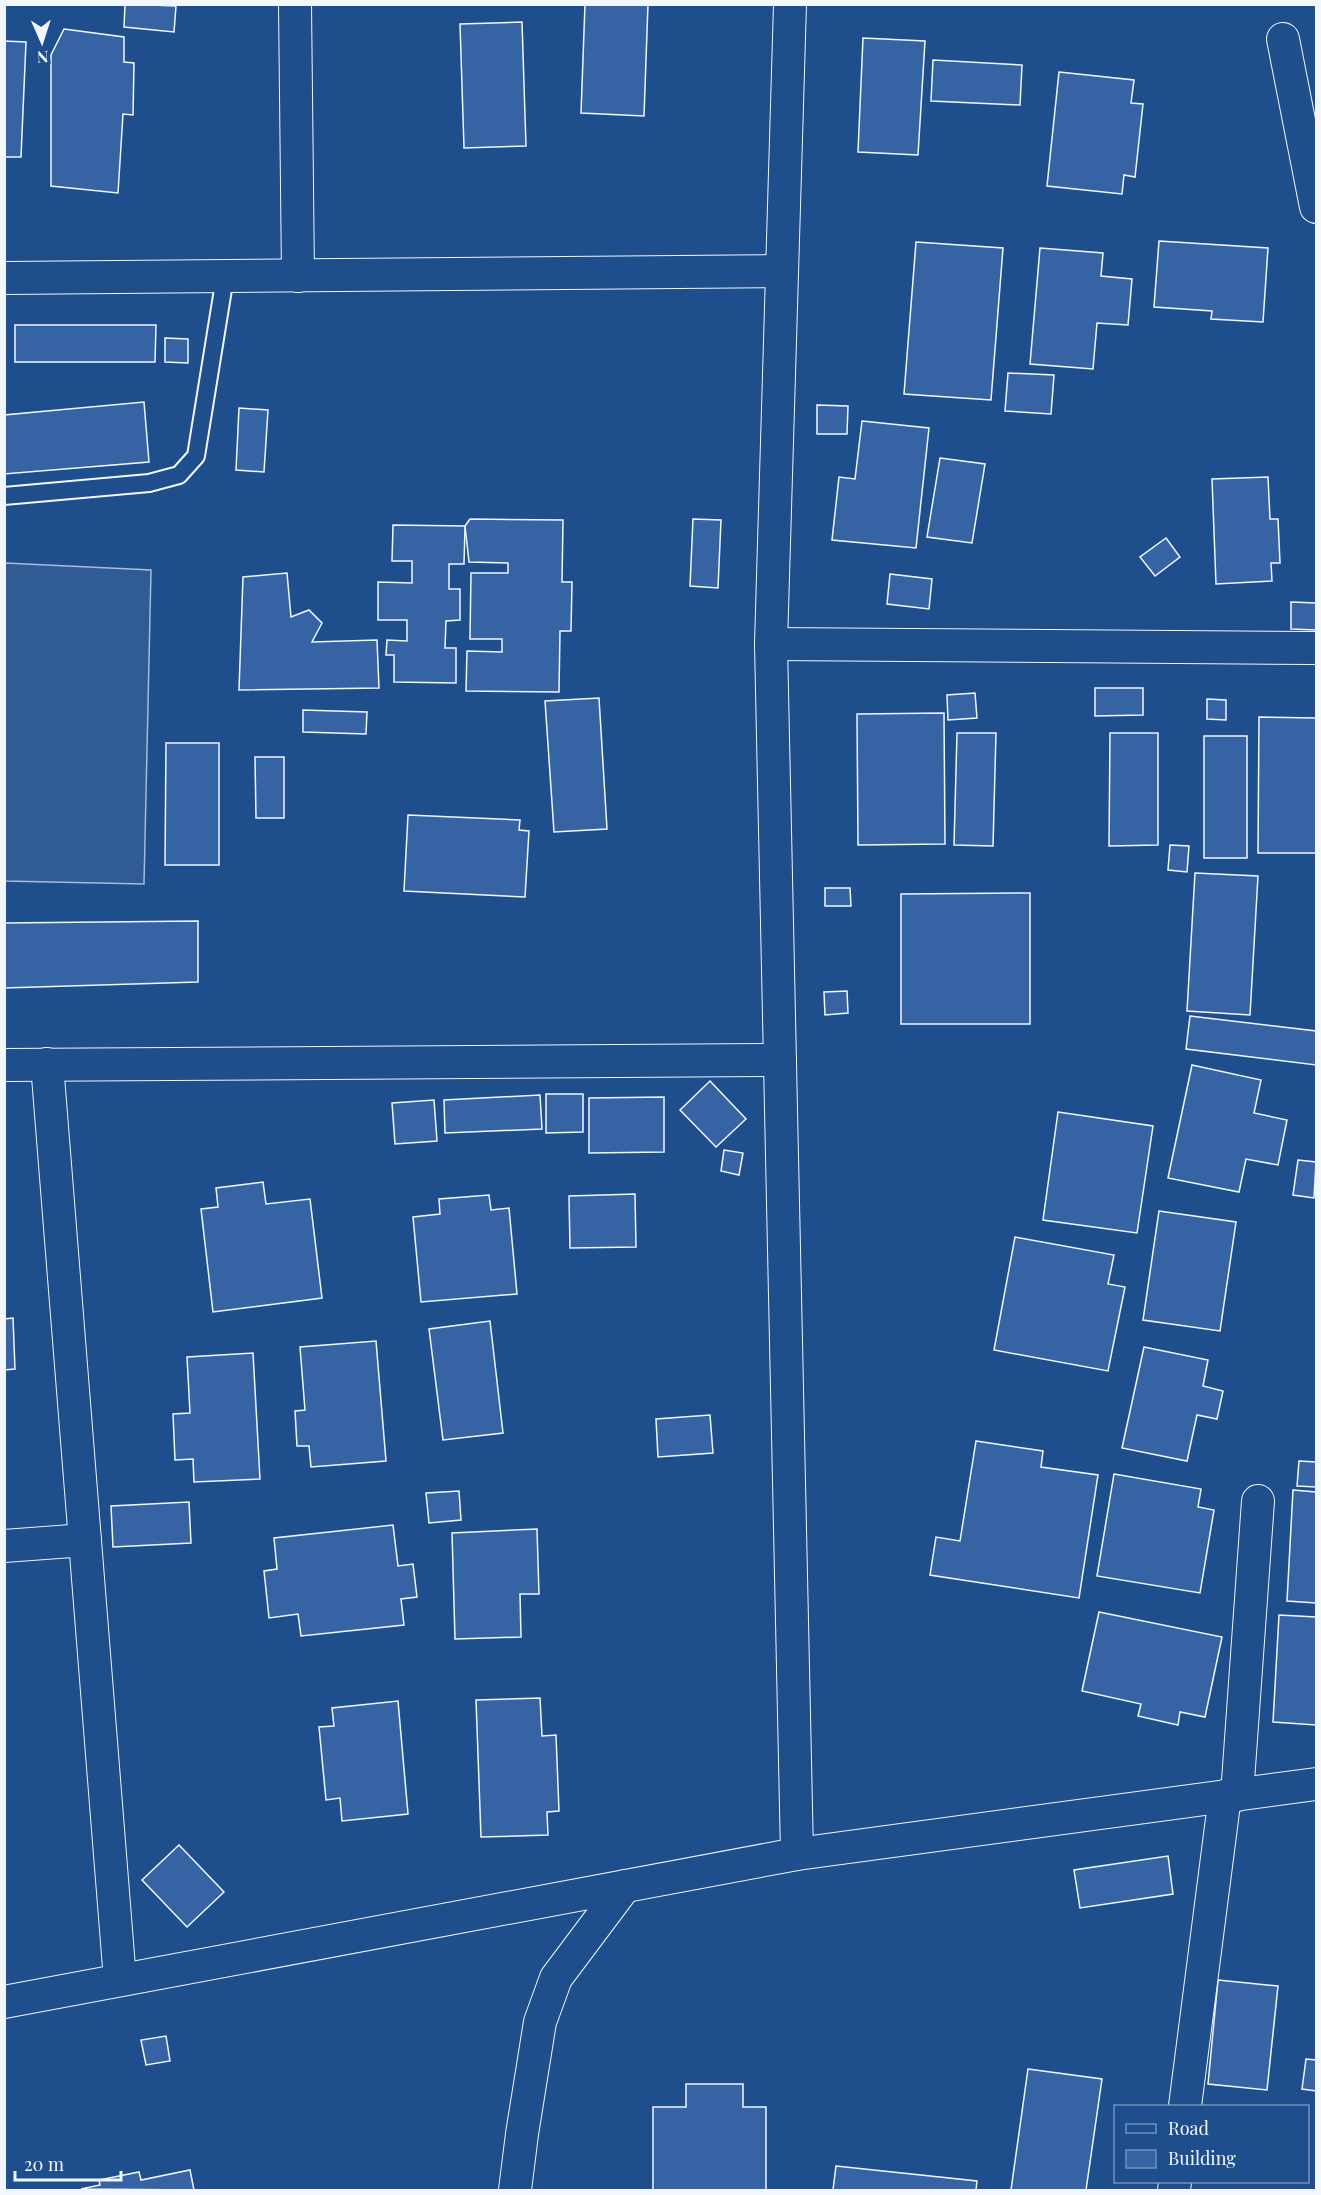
<svg xmlns="http://www.w3.org/2000/svg" width="1321" height="2195" font-family="'Playfair Display',serif">
<style>
.built{fill:#305b95;stroke:#a8bbd7;stroke-width:1.5}
.building{fill:#3563a3;stroke:#f2f6ff;stroke-width:1.5}
.lines{fill:none;stroke-linecap:round;stroke-linejoin:round}
.service-casing{stroke:#f2f6ff;stroke-width:20}
.minor-casing{stroke:#f2f6ff;stroke-width:34}
.service{stroke:#1f4e8c;stroke-width:16}
.minor{stroke:#1f4e8c;stroke-width:32}
</style>
<rect width="100%" height="100%" fill="#1f4e8c"/>
<polygon class="built" points="5,563 151,570 144,884 5,881"/>
<g class="building">
<polygon points="125,4 176,6 174,32 124,27"/>
<polygon points="585,4 648,4 644,116 581,113"/>
<polygon points="522,22 526,146 464,148 460,24"/>
<polygon points="64,29 124,37 124,62 134,63 133,115 123,114 118,193 51,186 51,55"/>
<polygon points="863,38 925,41 918,155 858,152"/>
<polygon points="4,41 26,42 21,157 4,157"/>
<polygon points="933,60 1022,65 1020,105 931,101"/>
<polygon points="1059,72 1134,80 1131,103 1143,104 1135,177 1124,175 1122,194 1047,186"/>
<polygon points="1159,241 1268,248 1263,322 1211,319 1212,311 1154,307"/>
<polygon points="916,242 1003,248 991,400 904,394"/>
<polygon points="1040,248 1103,253 1101,276 1132,279 1128,325 1097,323 1093,369 1030,364"/>
<polygon points="15,325 156,325 155,362 15,362"/>
<polygon points="165,338 188,339 188,363 165,362"/>
<polygon points="1008,373 1054,375 1051,414 1005,411"/>
<polygon points="144,402 149,462 4,474 4,415"/>
<polygon points="817,405 848,406 847,434 817,434"/>
<polygon points="239,408 268,410 264,472 236,470"/>
<polygon points="862,421 929,428 916,548 832,540 839,477 855,479"/>
<polygon points="940,458 985,464 972,543 927,537"/>
<polygon points="1268,477 1270,519 1278,519 1280,563 1271,563 1272,581 1216,584 1212,479"/>
<polygon points="470,519 563,520 562,582 572,582 571,631 560,631 559,692 466,691 467,651 502,652 502,639 470,639 471,573 508,573 508,563 469,562 465,526"/>
<polygon points="693,519 721,520 718,588 690,586"/>
<polygon points="393,525 465,526 464,564 449,564 449,589 460,589 460,620 446,621 445,648 456,648 456,683 394,682 394,655 386,655 387,640 407,641 407,620 378,620 378,582 412,583 412,561 392,561"/>
<polygon points="1166,538 1180,557 1155,576 1140,557"/>
<polygon points="287,573 291,617 309,610 322,623 312,642 377,640 379,688 239,690 243,577"/>
<polygon points="890,574 932,579 929,609 887,604"/>
<polygon points="1291,602 1316,603 1316,630 1291,629"/>
<polygon points="1095,688 1143,688 1143,715 1095,716"/>
<polygon points="975,693 977,718 948,720 947,695"/>
<polygon points="599,698 607,829 554,832 545,701"/>
<polygon points="1207,699 1226,700 1226,720 1207,719"/>
<polygon points="303,710 367,712 366,734 303,732"/>
<polygon points="944,713 945,844 858,845 857,714"/>
<polygon points="1259,717 1316,718 1316,853 1258,853"/>
<polygon points="957,733 996,733 993,846 954,845"/>
<polygon points="1110,733 1158,733 1158,845 1109,846"/>
<rect x="1204" y="736" width="43" height="122"/>
<polygon points="166,743 219,743 219,865 165,865"/>
<polygon points="255,757 284,757 284,818 256,818"/>
<polygon points="408,815 520,820 519,830 529,831 525,897 404,891"/>
<polygon points="1170,845 1189,846 1187,872 1168,870"/>
<polygon points="1195,873 1258,876 1250,1015 1187,1011"/>
<polygon points="825,888 850,888 851,906 825,906"/>
<polygon points="1030,893 1030,1024 901,1024 901,894"/>
<polygon points="198,921 198,982 4,988 4,923"/>
<polygon points="847,991 848,1013 825,1015 824,992"/>
<polygon points="1190,1016 1316,1031 1316,1065 1186,1049"/>
<polygon points="1192,1065 1261,1080 1254,1113 1287,1120 1278,1165 1246,1159 1239,1192 1168,1178"/>
<polygon points="710,1081 746,1119 716,1147 680,1110"/>
<polygon points="546,1094 583,1094 583,1132 546,1133"/>
<polygon points="540,1095 542,1129 445,1133 444,1100"/>
<polygon points="664,1097 664,1152 589,1153 589,1098"/>
<polygon points="434,1100 437,1141 395,1144 392,1103"/>
<polygon points="1058,1112 1153,1126 1137,1233 1043,1220"/>
<polygon points="724,1150 743,1153 739,1175 721,1171"/>
<polygon points="1298,1160 1316,1162 1314,1198 1293,1195"/>
<polygon points="263,1182 266,1204 310,1199 322,1298 213,1312 201,1209 218,1207 216,1188"/>
<polygon points="635,1194 636,1247 570,1248 569,1196"/>
<polygon points="489,1195 491,1210 509,1208 517,1294 421,1302 413,1217 440,1214 439,1199"/>
<polygon points="1159,1211 1236,1222 1220,1331 1143,1320"/>
<polygon points="1015,1237 1114,1255 1108,1284 1125,1287 1108,1371 994,1350"/>
<polygon points="13,1318 15,1369 4,1370 4,1319"/>
<polygon points="490,1321 503,1433 443,1440 429,1329"/>
<polygon points="376,1341 386,1461 311,1467 309,1446 297,1446 295,1411 305,1410 300,1347"/>
<polygon points="1144,1347 1208,1360 1203,1386 1223,1391 1217,1419 1197,1415 1187,1461 1122,1448"/>
<polygon points="253,1353 260,1479 194,1482 193,1459 175,1460 173,1414 190,1413 187,1357"/>
<polygon points="710,1415 713,1453 658,1457 656,1419"/>
<polygon points="976,1441 1043,1451 1041,1467 1098,1475 1079,1598 930,1575 936,1537 960,1541"/>
<polygon points="1299,1461 1316,1462 1316,1487 1297,1486"/>
<polygon points="1114,1474 1201,1489 1198,1507 1214,1510 1200,1593 1097,1576"/>
<polygon points="1293,1490 1316,1492 1316,1603 1287,1601"/>
<polygon points="459,1491 461,1520 429,1523 426,1493"/>
<polygon points="189,1502 191,1543 113,1547 111,1506"/>
<polygon points="393,1525 398,1566 413,1564 417,1597 401,1599 404,1625 301,1636 298,1614 269,1618 264,1571 277,1569 274,1538"/>
<polygon points="537,1529 539,1594 520,1594 521,1637 455,1639 452,1533"/>
<polygon points="1099,1612 1222,1637 1205,1717 1180,1712 1178,1725 1138,1716 1141,1704 1082,1691"/>
<polygon points="1279,1615 1316,1617 1316,1725 1273,1722"/>
<polygon points="540,1698 542,1736 556,1735 559,1811 547,1812 548,1835 481,1837 476,1700"/>
<polygon points="398,1701 408,1814 342,1821 340,1798 326,1800 319,1727 334,1726 332,1708"/>
<polygon points="179,1845 224,1892 187,1927 142,1880"/>
<polygon points="1168,1856 1173,1894 1080,1908 1074,1870"/>
<polygon points="1218,1980 1278,1986 1267,2090 1208,2084"/>
<polygon points="166,2036 170,2061 146,2065 141,2040"/>
<polygon points="1306,2059 1316,2060 1316,2091 1302,2089"/>
<polygon points="1028,2069 1102,2079 1086,2190 1011,2190"/>
<polygon points="686,2084 743,2084 743,2107 766,2107 766,2190 653,2190 653,2107 686,2107"/>
<polygon points="836,2166 977,2181 976,2190 833,2190"/>
<polygon points="190,2170 194,2190 81,2189 100,2185 99,2180 139,2172 141,2180"/>
</g>
<g class="lines">
<defs>
<polyline id="service" points="4,496 149,483 179,475 196,456 225,277"/>
<g id="minor">
<polyline points="295,4 298,276"/>
<polyline points="790,4 771,644 797,1854"/>
<polyline points="1283,39 1316,207"/>
<polyline points="4,278 782,271"/>
<polyline points="771,644 1316,648"/>
<polyline points="47,1064 120,1980"/>
<polyline points="4,1065 780,1060"/>
<polyline points="4,1546 85,1540"/>
<polyline points="1237,1795 1258,1501"/>
<polyline points="4,2002 797,1854 1316,1784"/>
<polyline points="1185,2106 1225,1796"/>
<polyline points="515,2190 522,2134 540,2022 556,1978 625,1886"/>
<polyline points="1174,2190 1175,2182"/>
</g>
</defs>
<use href="#service" class="service-casing"/>
<use href="#minor" class="minor-casing"/>
<use href="#service" class="service"/>
<use href="#minor" class="minor"/>
</g>
<rect width="1321" height="2195" fill="none" stroke="#f2f6ff" stroke-width="12"/>
<rect x="1114" y="2105" width="195" height="78" fill="#1f4e8c" stroke="#7391ba" stroke-width="1.5"/>
<rect x="1126" y="2124" width="30" height="9" fill="#1f4e8c" stroke="#7391ba" stroke-width="1.5"/>
<text x="1168" y="2135" font-size="18" fill="#f2f6ff">Road</text>
<rect x="1126" y="2150" width="30" height="18" fill="#3563a3" stroke="#7391ba" stroke-width="1.5"/>
<text x="1168" y="2165" font-size="18" fill="#f2f6ff">Building</text>
<g transform="translate(42 42) rotate(177)" stroke="#1f4e8c" stroke-width="4.5" paint-order="stroke">
<path d="M0-4.5L10 22L0 15L-10 22Z" fill="#f2f6ff"/>
<text y="-9" font-size="16" font-weight="bold" text-anchor="middle" fill="#f2f6ff">N</text>
</g>
<path d="M15 2171v9h106v-9" fill="none" stroke="#f2f6ff" stroke-width="3"/>
<text x="24" y="2171" font-size="18" fill="#f2f6ff" stroke="#1f4e8c" stroke-width="4.5" paint-order="stroke">20 m</text>
</svg>
